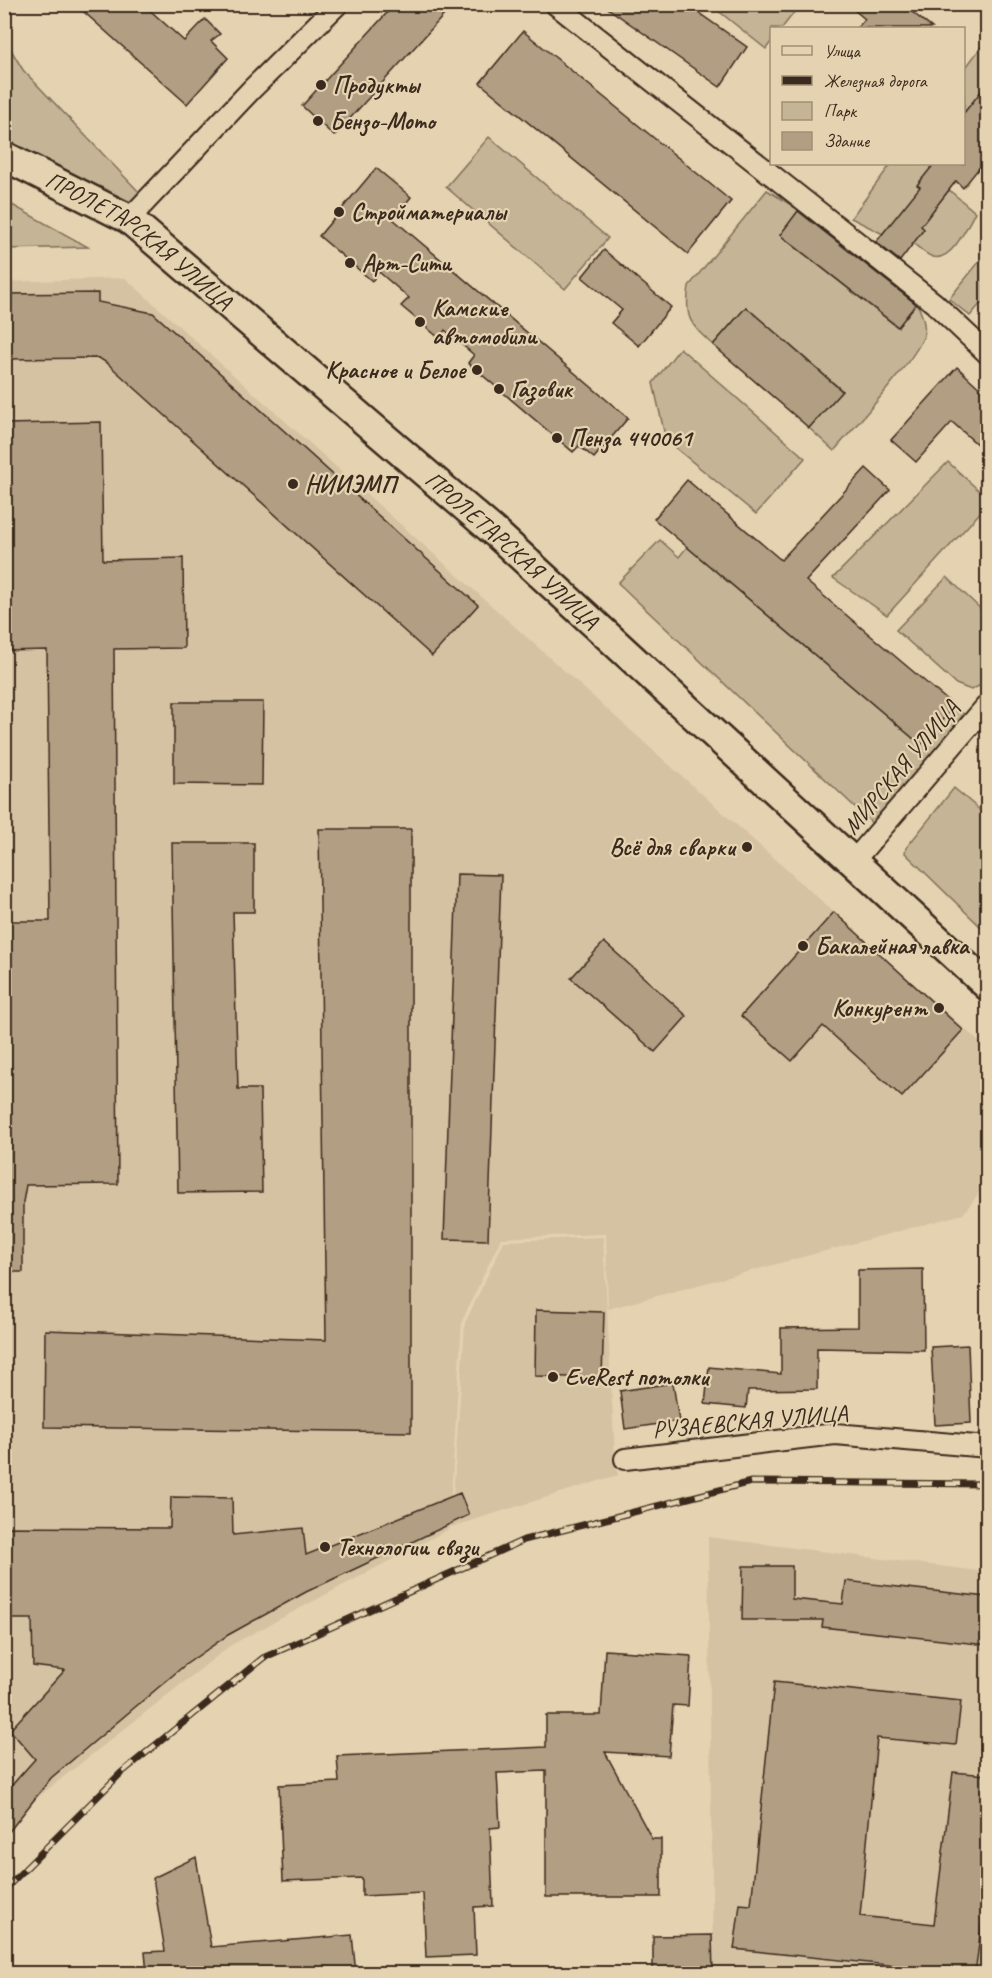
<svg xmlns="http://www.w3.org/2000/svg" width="992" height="1978" font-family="Caveat,sans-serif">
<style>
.built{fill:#d5c2a2}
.green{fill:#c6b496;stroke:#806f5a;stroke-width:1.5}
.building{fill:#b19e83;stroke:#3b2a1e;stroke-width:1.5}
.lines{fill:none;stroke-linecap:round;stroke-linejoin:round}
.street-casing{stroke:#3b2a1e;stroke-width:24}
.secondary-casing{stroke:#3b2a1e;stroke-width:33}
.street{stroke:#e5d2b0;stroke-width:20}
.secondary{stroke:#e5d2b0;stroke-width:28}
.rail-casing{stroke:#3b2a1e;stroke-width:7}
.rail{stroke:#e5d2b0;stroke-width:4.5;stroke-dasharray:14;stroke-linecap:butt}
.poi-dot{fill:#3b2a1e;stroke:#e5d2b0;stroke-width:2}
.labels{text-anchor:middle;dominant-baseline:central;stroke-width:4.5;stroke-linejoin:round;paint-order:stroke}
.poi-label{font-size:24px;font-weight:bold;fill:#3b2a1e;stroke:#e5d2b0;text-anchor:start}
.street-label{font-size:24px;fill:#3b2a1e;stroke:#e5d2b0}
</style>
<rect width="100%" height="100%" fill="#e5d2b0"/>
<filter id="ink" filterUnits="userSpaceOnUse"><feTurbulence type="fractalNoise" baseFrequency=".0167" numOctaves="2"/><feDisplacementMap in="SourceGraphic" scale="12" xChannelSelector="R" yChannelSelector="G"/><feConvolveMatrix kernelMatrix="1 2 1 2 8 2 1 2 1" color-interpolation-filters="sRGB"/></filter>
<g filter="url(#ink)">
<g class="built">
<polygon points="125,278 987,1049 987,1183 963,1214 608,1309 606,1234 501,1238 462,1321 449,1529 231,1645 38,1797 5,1838 5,282"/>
<polygon points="603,1237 615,1456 618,1475 451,1527 465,1323 504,1241"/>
<polygon points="708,1537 987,1572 987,1973 713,1973"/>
</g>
<g class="green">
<polygon points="711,5 800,5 782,28 772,28 771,42 766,49"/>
<polygon points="4,38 23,70 142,195 123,207 5,143"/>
<polygon points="987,39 987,84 964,114 964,70"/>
<polygon points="489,137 608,238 565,289 446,187"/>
<path d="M891 164H934L918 185 939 202 949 190 975 212C968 225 952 262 933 257 926 255 919 248 913 243L924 229 902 211 883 234 851 218Z"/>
<path d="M767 190 799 210 780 235 897 327 917 303C921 313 926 323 924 334 922 352 850 432 834 451L809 428 842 390 746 307 713 345C690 324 684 318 689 286Z"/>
<polygon points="4,201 5,201 88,247 5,249"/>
<polygon points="987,252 987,308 981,303 970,316 949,299"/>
<polygon points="680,348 805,458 756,514 666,440 653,383"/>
<polygon points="948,462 987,498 987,505 887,615 833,578"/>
<polygon points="660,540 679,557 687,547 921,745 954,706 964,714 876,827 618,583"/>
<polygon points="947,577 987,615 987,682 971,690 956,684 896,630"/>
<polygon points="954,788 987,816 987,933 905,853 906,848"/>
</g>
<g class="building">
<polygon points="75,4 143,4 184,41 205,19 220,34 211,41 228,58 187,104"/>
<polygon points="395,4 454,4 334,136 302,106"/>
<polygon points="602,4 686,4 747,47 720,87"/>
<polygon points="847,4 902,4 932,28 857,28 865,19"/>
<polygon points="523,31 731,201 688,254 480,83"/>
<polygon points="987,84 987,158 963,188 956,181 921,226 924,229 900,261 876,242 920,187 917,185 934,164 963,164 963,114"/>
<polygon points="376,168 411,197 393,219 628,418 594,458 579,446 573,452 468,363 474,355 445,330 439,338 401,306 409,298 379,272 372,281 319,236"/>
<polygon points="798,211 916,304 898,327 780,235"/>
<polygon points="604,250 671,307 639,346 611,323 622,310 582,277"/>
<polygon points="98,293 98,302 153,313 478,605 432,656 107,363 99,358 4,359 4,294"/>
<polygon points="746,307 842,391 809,428 713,345"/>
<polygon points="957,367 987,395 987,453 952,422 916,462 891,440"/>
<polygon points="101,422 103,560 183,558 184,648 114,649 118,1184 26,1185 23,1202 23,1272 4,1272 4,921 50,921 47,650 4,651 4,424"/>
<polygon points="866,468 890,490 806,581 954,706 921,745 654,519 687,480 781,560"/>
<polygon points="174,702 263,702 262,785 174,784"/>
<polygon points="319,829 411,829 411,1432 44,1427 45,1330 326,1340"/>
<polygon points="172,843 254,843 254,912 233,912 238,1089 260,1089 262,1192 178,1193"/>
<polygon points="457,874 501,875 488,1240 444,1239"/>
<polygon points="834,912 963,1030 902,1097 823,1026 792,1061 741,1016"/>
<polygon points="604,942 687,1016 655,1052 571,978"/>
<polygon points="923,1269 924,1350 817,1348 817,1389 748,1390 746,1408 705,1404 709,1367 781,1374 781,1328 858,1327 858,1270"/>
<polygon points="536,1310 604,1312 602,1378 535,1376"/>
<polygon points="968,1345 971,1423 935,1425 931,1347"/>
<polygon points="673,1383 679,1421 625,1429 620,1391"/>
<polygon points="460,1493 469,1515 306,1592 228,1635 185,1665 51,1778 4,1838 4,1794 35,1759 10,1730 65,1670 33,1666 32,1619 4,1619 4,1527 170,1528 171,1497 232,1498 233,1535 303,1528 306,1555"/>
<polygon points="743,1566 792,1566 792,1599 843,1604 846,1581 987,1597 987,1645 822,1627 823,1620 742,1620"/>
<polygon points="605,1650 691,1656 688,1706 673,1705 669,1756 605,1752 652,1839 661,1839 661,1897 546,1897 546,1771 497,1773 500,1827 490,1828 493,1906 474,1907 476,1955 426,1957 423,1893 362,1896 362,1878 283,1881 279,1785 339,1782 337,1756 546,1747 546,1715 601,1715"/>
<polygon points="774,1682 961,1701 956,1745 877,1738 860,1916 934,1924 953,1772 987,1775 987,1883 975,1974 734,1949 740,1904 751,1905"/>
<polygon points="196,1857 211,1947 352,1935 356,1974 147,1974 145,1952 165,1951 153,1878"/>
<polygon points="712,1935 713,1974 653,1974 653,1936"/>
</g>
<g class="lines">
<defs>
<g id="street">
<polyline points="555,4 934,303 988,354"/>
<polyline points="129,219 251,90 338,4"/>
<polyline points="852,863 988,704"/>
<polyline points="625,1459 835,1434 988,1447"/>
</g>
<g id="secondary">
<path id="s1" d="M4 156 129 219 498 535 988 986"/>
</g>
</defs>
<use href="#street" class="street-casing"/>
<use href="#secondary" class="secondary-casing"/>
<use href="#street" class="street"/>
<use href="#secondary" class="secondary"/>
<defs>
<polyline id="rail" points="4,1890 121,1773 263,1658 524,1540 751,1482 988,1484"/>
</defs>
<use href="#rail" class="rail-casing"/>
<use href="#rail" class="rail"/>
</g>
</g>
<g class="poi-dot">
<circle cx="321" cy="85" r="6"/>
<circle cx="318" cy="121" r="6"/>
<circle cx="339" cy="212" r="6"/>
<circle cx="350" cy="263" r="6"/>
<circle cx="420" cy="322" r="6"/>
<circle cx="477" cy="370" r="6"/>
<circle cx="499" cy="389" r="6"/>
<circle cx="557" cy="438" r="6"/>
<circle cx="293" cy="484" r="6"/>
<circle cx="747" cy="847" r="6"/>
<circle cx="803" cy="946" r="6"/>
<circle cx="939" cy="1008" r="6"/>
<circle cx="553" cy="1377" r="6"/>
<circle cx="325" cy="1547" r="6"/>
</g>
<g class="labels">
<g class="poi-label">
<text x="333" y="85">Продукты</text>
<text x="330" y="121">Бензо-Мото</text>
<text x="351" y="212">Стройматериалы</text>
<text x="362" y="263">Арт-Сити</text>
<text x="432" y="308">Камские<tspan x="432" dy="28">автомобили</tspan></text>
<text x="465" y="370" text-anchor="end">Красное и Белое</text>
<text x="511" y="389">Газовик</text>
<text x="569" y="438">Пенза 440061</text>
<text x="305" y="484">НИИЭМП</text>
<text x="735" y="847" text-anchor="end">Всё для сварки</text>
<text x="815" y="946">Бакалейная лавка</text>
<text x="927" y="1008" text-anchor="end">Конкурент</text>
<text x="565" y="1377">EveRest потолки</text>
<text x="337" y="1547">Технологии связи</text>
</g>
<g class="street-label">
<text stroke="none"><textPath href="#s1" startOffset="160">ПРОЛЕТАРСКАЯ УЛИЦА</textPath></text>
<text stroke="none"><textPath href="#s1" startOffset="646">ПРОЛЕТАРСКАЯ УЛИЦА</textPath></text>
<text transform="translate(901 767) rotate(-50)">МИРСКАЯ УЛИЦА</text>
<text transform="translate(750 1421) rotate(-5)">РУЗАЕВСКАЯ УЛИЦА</text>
</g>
</g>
<rect width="992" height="1978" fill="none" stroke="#e5d2b0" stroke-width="24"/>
<rect x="12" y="12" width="968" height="1954" fill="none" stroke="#3b2a1e" stroke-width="2" filter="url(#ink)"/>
<rect x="770" y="27" width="195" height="138" fill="#e5d2b0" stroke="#a18f76" stroke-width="1.5"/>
<rect x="782" y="46" width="30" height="9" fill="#e5d2b0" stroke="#a18f76" stroke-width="1.5"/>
<text x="824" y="57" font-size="18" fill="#3b2a1e">Улица</text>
<rect x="782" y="76" width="30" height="9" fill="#3b2a1e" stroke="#a18f76" stroke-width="1.5"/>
<text x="824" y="87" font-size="18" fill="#3b2a1e">Железная дорога</text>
<rect x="782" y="102" width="30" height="18" fill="#c6b496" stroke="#a18f76" stroke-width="1.5"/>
<text x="824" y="117" font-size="18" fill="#3b2a1e">Парк</text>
<rect x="782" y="132" width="30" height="18" fill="#b19e83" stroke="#a18f76" stroke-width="1.5"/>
<text x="824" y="147" font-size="18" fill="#3b2a1e">Здание</text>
</svg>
